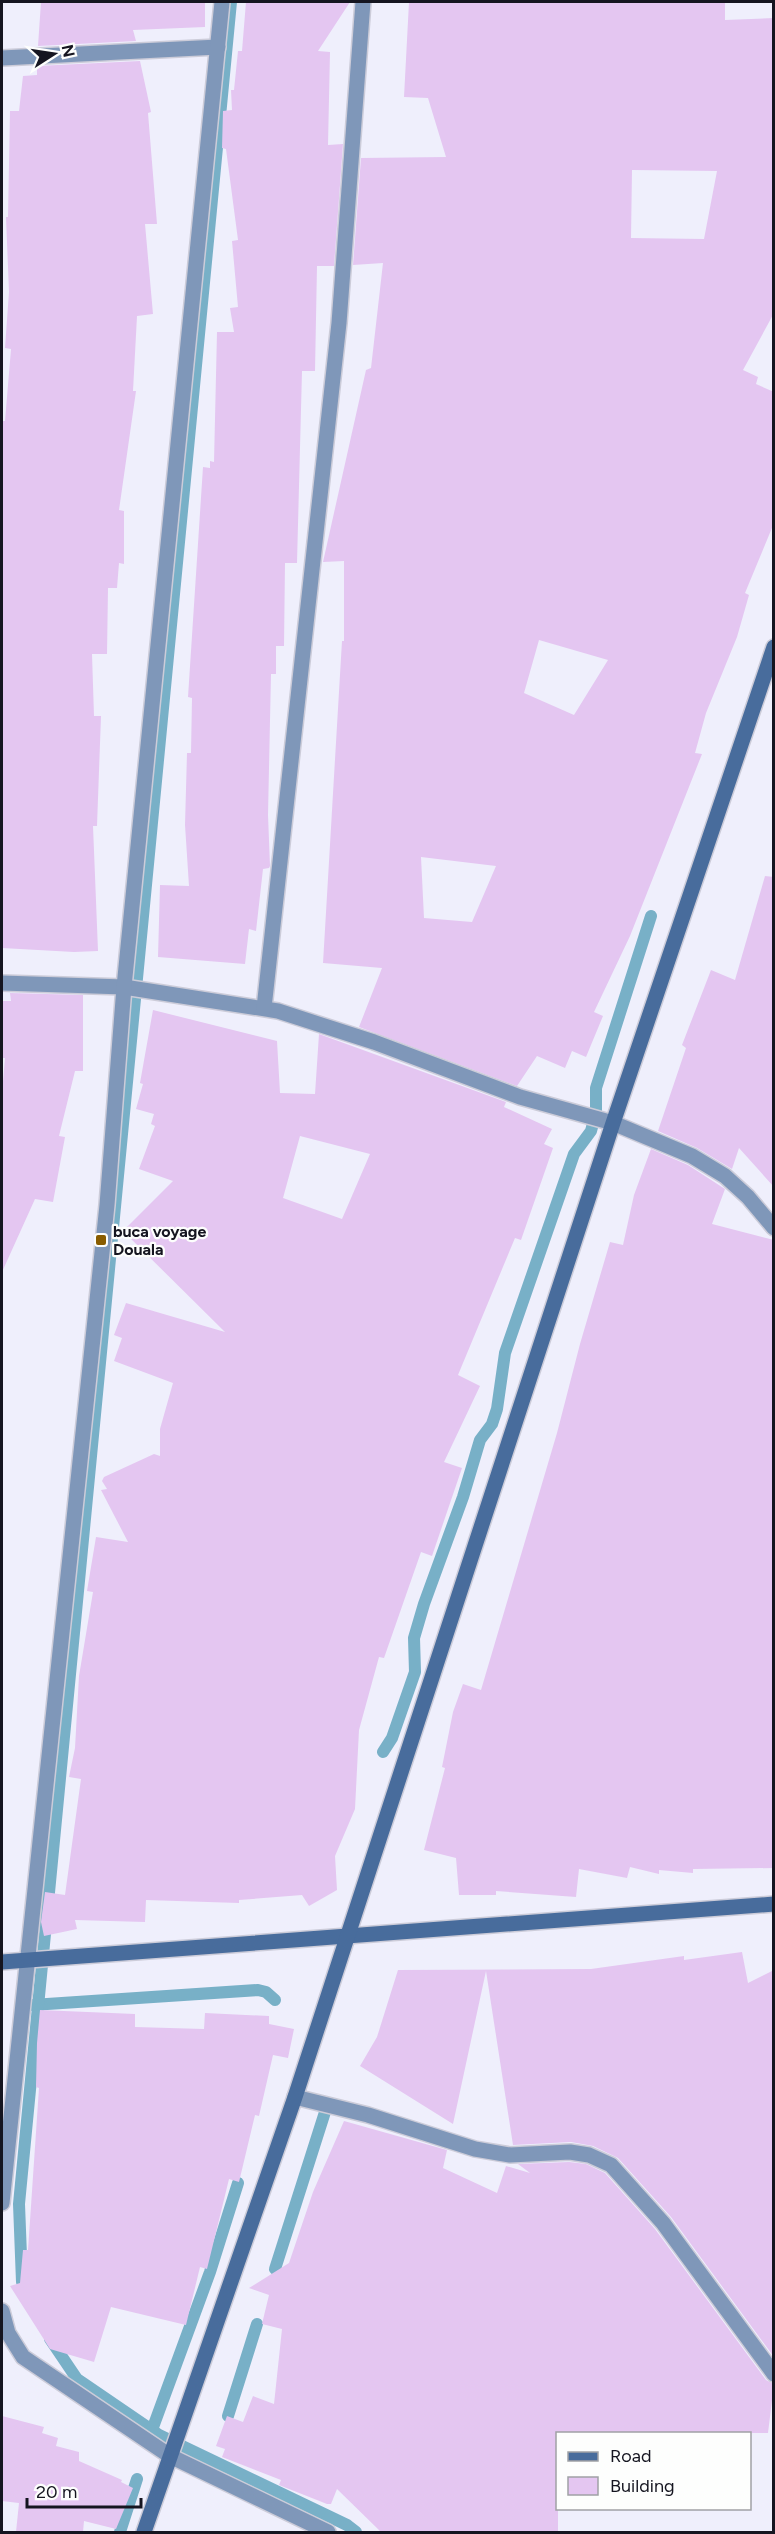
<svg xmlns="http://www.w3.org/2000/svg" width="775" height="2534" font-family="Figtree,sans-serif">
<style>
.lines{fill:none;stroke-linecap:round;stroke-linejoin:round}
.stream{stroke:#78b0c7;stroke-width:12}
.building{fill:#e4c6f1;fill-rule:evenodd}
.street-casing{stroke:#ccccd9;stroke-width:18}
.secondary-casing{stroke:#ccccd9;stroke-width:18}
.street{stroke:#7f97b9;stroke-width:15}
.secondary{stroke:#486c9c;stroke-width:15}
.poi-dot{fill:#895c00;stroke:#fdfefd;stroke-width:2}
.labels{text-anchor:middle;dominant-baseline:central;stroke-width:4.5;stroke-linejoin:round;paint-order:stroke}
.poi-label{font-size:16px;font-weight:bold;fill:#151520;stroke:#fdfefd;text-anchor:start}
</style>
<rect width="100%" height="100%" fill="#efeffc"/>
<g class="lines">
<g class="stream">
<polyline points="383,1752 392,1738 415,1672 414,1638 424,1604 463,1497 480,1440 492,1424 497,1409 505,1353 574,1154 591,1131 596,1112 596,1088 651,916"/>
<polyline points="32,2005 258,1990 266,1992 275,2000"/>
<polyline points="275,2269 325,2112"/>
<polyline points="22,2282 19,2204 231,2"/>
<polyline points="50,2339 77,2379 159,2435 347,2525 356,2532"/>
<polyline points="228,2416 257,2324"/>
<polyline points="152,2430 210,2272 238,2183"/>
<polyline points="120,2532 137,2479"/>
</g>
</g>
<g class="building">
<polygon points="41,2 205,2 205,27 133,30 136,41 38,46"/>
<polygon points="246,2 350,2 318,51 330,52 328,145 343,144 334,266 317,266 315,371 302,371 297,563 285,563 284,646 276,646 276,674 271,674 268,815 270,866 269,868 263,869 256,931 249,929 245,964 158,957 160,885 189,886 185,825 187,753 191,753 192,698 188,697 203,467 210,468 210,461 214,462 217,332 234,332 230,308 238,307 232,241 238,240 226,149 222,148 223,111 232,110 231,90 234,90 238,51 242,51"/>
<path d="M409 2H725V20L774 18V313L743 370 758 377 756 384 774 392V523L745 593 749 595 737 637 706 713 695 753 702 754 630 936 594 1012 603 1016 586 1057 572 1051 565 1068 537 1056 517 1086 359 1027 382 968 323 963 342 641H344V561L323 562 366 370 371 368 383 263 353 265 361 158 446 157 428 98 404 97ZM632 170 717 171 704 239 631 238ZM539 640 608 660 574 715 524 693ZM421 857 496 866 472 922 424 918Z"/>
<polygon points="140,61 151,112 148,113 157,224 145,224 153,314 137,316 133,391 136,391 119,510 124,511 124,564 119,563 117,588 108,588 107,654 92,654 94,716 101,716 97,826 93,826 98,951 74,952 2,948 2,421 5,421 11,349 5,348 9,292 6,217 8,217 10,111 19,111 23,76 37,75 37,66"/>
<polygon points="765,876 774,877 774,1187 739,1148 732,1169 697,1148 658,1131 686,1048 682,1045 711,970 735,980"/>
<polygon points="10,993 83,995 83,1071 75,1071 59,1136 65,1137 53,1202 35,1199 2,1272 2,1093 5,1058 2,1058 2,1001 11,1001"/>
<path d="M153 1010 277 1041 280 1093 315 1094 319 1034 506 1102 504 1107 552 1129 544 1144 553 1148 521 1240 515 1238 458 1375 480 1386 444 1462 462 1468 432 1556 421 1552 384 1658 379 1657 359 1730 355 1809 335 1856 337 1890 309 1906 302 1895 239 1900V1903L146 1900 145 1922 75 1920 77 1929 44 1936 41 1922 45 1892 65 1895 81 1779 69 1777 75 1748 79 1676 93 1592 87 1591 96 1537 128 1542 101 1490 107 1489 102 1481 104 1477 154 1454 160 1456V1429L173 1383 114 1361 122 1338 114 1335 126 1303 225 1332 123 1231 173 1181 139 1169 155 1126 151 1124 154 1114 136 1109 143 1084 140 1083ZM300 1136 370 1154 342 1219 283 1198Z"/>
<polygon points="651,1149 688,1165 725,1189 712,1224 774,1240 774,1868 693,1869 693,1873 659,1870 659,1874 630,1867 627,1878 579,1869 576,1897 496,1891 496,1895 459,1895 456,1858 424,1850 445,1768 442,1767 453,1712 463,1684 481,1690 557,1433 580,1344 610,1242 623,1245 634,1195"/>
<polygon points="742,1952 748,1983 774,1970 774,2357 671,2217 618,2158 593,2146 571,2142 513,2145 486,1971 453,2124 360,2066 377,2037 398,1970 591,1969 684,1956 684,1960"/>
<polygon points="40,2010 135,2014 135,2027 204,2029 205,2013 269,2016 269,2024 294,2029 288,2058 273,2055 259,2116 255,2115 239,2182 229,2179 207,2269 200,2267 186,2325 111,2307 94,2362 50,2349 10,2286 20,2283 23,2250 28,2250 39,2088 36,2087 37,2043"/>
<polygon points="344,2121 447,2150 443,2168 497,2193 506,2166 530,2173 518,2164 569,2162 586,2164 605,2173 655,2229 766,2380 774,2384 768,2433 558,2433 558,2532 381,2532 337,2489 331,2504 327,2504 279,2485 281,2480 222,2457 225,2449 216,2446 227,2416 243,2422 253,2396 274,2404 282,2329 262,2324 269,2295 249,2288 289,2263 313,2192"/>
<polygon points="2,2416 44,2427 42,2433 58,2438 56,2446 79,2452 79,2461 122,2480 121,2482 133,2488 116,2529 84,2521 83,2532 16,2532 19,2503 2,2501"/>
</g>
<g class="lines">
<defs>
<g id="street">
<polyline points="2,58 218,47"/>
<polyline points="2,983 124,987 278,1011 374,1042 520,1097 613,1123 692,1156 725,1176 748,1197 774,1228"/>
<polyline points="264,1008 339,323 363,2"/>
<polyline points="295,2097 368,2115 475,2149 510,2155 570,2152 589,2155 611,2165 663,2223 774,2374"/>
<polyline points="2,2203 107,1205 124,987 222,2"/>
<polyline points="2,2311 8,2333 23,2357 170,2456 328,2532"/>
</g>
<g id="secondary">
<polyline points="2,1962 774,1904"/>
<polyline points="144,2532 295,2097 613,1123 774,647"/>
</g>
</defs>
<use href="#street" class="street-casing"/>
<use href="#secondary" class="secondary-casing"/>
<use href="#street" class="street"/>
<use href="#secondary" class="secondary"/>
</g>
<rect class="poi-dot" x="95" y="1234" width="12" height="12" rx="3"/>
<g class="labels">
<g class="poi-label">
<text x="113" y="1231">buca voyage<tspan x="113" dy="18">Douala</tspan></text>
</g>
</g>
<rect width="775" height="2534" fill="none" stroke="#151520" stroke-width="6"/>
<rect x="556" y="2432" width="195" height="78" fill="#fdfefd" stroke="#a0a1a5" stroke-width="1.5"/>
<rect x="568" y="2452" width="30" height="9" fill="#486c9c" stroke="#a0a1a5" stroke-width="1.5"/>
<text x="610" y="2462" font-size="18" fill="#151520">Road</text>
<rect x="568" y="2477" width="30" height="18" fill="#e4c6f1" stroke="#a0a1a5" stroke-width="1.5"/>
<text x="610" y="2492" font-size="18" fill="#151520">Building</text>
<g transform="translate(54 54) rotate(78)" stroke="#fdfefd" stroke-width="4.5" paint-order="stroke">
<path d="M0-4.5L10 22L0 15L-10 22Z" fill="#151520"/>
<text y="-9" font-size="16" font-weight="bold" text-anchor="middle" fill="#151520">N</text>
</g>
<path d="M27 2498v9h114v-9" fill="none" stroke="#151520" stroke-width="3"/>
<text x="36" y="2498" font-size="18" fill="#151520" stroke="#fdfefd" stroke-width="4.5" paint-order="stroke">20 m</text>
</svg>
